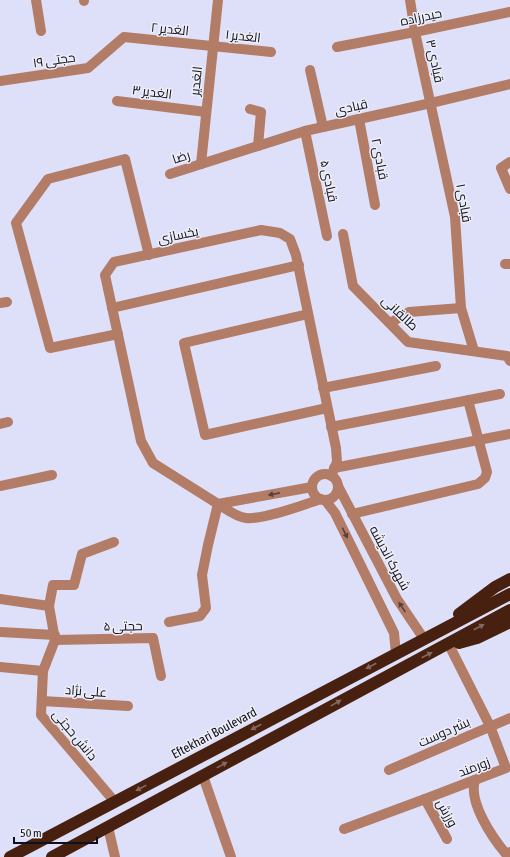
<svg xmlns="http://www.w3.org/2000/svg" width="510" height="857" font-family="'Asap Condensed',Cairo,sans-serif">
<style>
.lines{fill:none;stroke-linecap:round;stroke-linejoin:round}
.minor{stroke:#b27c66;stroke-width:10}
.highway{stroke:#48200f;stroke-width:12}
.oneway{fill:#58403e}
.oneway2{fill:#826860}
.labels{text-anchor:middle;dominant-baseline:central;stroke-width:3;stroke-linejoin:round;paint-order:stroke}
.street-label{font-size:13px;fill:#0f0f1e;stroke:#eeeef7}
</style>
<rect width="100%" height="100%" fill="#dee0fa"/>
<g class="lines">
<g class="minor">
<polyline points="36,0 41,31"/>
<polyline points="84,0 84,1"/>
<polyline points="410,0 415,32 455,217 461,308 474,351"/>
<polyline points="337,47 415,32 510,12"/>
<polyline points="310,70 323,127"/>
<polyline points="0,81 88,68 124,37 271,52"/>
<polyline points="117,101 206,112"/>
<polyline points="250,109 261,112 258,146"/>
<polyline points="359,119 375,205"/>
<polyline points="305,131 327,236"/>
<polyline points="510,162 501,168 510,189"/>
<polyline points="201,164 218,0"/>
<polyline points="170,174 305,131 431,103 510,84"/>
<polyline points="343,234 353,286 408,342 507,356 510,361"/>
<polyline points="505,264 510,264"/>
<polyline points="0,303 7,302"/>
<polyline points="112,308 299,265"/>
<polyline points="308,314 184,343 205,435 327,408"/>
<polyline points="390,323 409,312 461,308"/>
<polyline points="118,334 50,348 16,223 48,179 125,159 149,255"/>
<polyline points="323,388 436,366"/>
<polyline points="0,424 8,422"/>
<polyline points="331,427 500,394"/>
<polyline points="334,468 510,434"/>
<circle cx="325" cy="487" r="13"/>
<polyline points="0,486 52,475"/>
<polyline points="338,486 397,599 424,639"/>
<path d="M312 487 218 504C226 509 236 517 246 518 263 520 303 505 321 499"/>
<polyline points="325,500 335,513 394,633 396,654"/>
<polyline points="352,514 478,484 485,478 487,472 468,400"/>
<polyline points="0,599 49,606 55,640 43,671 41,715 115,802"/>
<polyline points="49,606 53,585 74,585 82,554 114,542"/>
<polyline points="169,622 200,616 206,608 202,575 208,545 218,504 153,463 141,441 105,275 114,262 261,230 280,233 290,239 296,255 336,448 337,462 331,476"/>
<polyline points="0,632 55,635"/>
<polyline points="55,640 153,638 161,676"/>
<polyline points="0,667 43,671"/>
<polyline points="42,701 128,706"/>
<polyline points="389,770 510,718"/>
<polyline points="203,776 231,857"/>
<path d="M475 780C468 802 492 837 506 854L510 852"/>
<polyline points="425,799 447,839"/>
<polyline points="108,827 115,857"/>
<polyline points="344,829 425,799 506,768 490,726 448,643"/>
</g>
<g class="highway">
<polyline points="459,614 495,587 510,579"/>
<polyline points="459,643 477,638 510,622"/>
<polyline points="10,857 510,594"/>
<polyline points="52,857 510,610"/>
</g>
</g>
<defs><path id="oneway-solid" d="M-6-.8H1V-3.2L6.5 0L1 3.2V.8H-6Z"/></defs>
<g class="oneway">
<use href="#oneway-solid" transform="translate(274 494) rotate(169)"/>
<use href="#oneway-solid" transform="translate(345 533) rotate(64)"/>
<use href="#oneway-solid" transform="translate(402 607) rotate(-124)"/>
</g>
<g class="oneway2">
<use href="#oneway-solid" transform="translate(479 627) rotate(-28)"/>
<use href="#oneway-solid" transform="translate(427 655) rotate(-28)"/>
<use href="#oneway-solid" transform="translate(371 666) rotate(152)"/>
<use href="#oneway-solid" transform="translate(336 703) rotate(-29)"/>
<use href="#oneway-solid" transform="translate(256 727) rotate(152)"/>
<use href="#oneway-solid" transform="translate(222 765) rotate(-29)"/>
<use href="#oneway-solid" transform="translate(141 788) rotate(152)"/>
</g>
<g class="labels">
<g class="street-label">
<text transform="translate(421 17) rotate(-12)">حیدرزاده</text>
<text transform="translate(170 29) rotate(6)">الغدیر ۲</text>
<text transform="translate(243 36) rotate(6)">الغدیر ۱</text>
<text transform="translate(54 60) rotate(-8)">حجتی ۱۹</text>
<text transform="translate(435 61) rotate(78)">قبادی ۳</text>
<text transform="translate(196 81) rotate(-84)">الغدیر</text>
<text transform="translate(152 92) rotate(7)">الغدیر ۳</text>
<text transform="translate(351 107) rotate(-13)">قبادی</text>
<text transform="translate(181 157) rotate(-18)">رضا</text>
<text transform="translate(380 159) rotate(79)">قبادی ۲</text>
<text transform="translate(329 181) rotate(78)">قبادی ۵</text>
<text transform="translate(464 203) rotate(80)">قبادی ۱</text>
<text transform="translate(178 235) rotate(-12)">یخسازی</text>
<text transform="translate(400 313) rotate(43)">طالقانی</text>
<text transform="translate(390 558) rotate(62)">شهرک اندیشه</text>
<text transform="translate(123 626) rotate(-1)">حجتی ۵</text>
<text transform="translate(86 691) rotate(4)">علی نژاد</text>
<text transform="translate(444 732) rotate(-24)">بشر دوست</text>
<text transform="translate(214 733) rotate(-28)">Eftekhari Boulevard</text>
<text transform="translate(75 735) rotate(50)">دانش حجتی</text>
<text transform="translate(474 767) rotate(-21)">زورمند</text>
<text transform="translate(447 813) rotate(61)">ورزش</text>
</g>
</g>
<path d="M14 837v6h83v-6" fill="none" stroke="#0f0f1e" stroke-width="2"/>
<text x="20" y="837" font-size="12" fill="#0f0f1e" stroke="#eeeef7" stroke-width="3" paint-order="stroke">50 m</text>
</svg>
